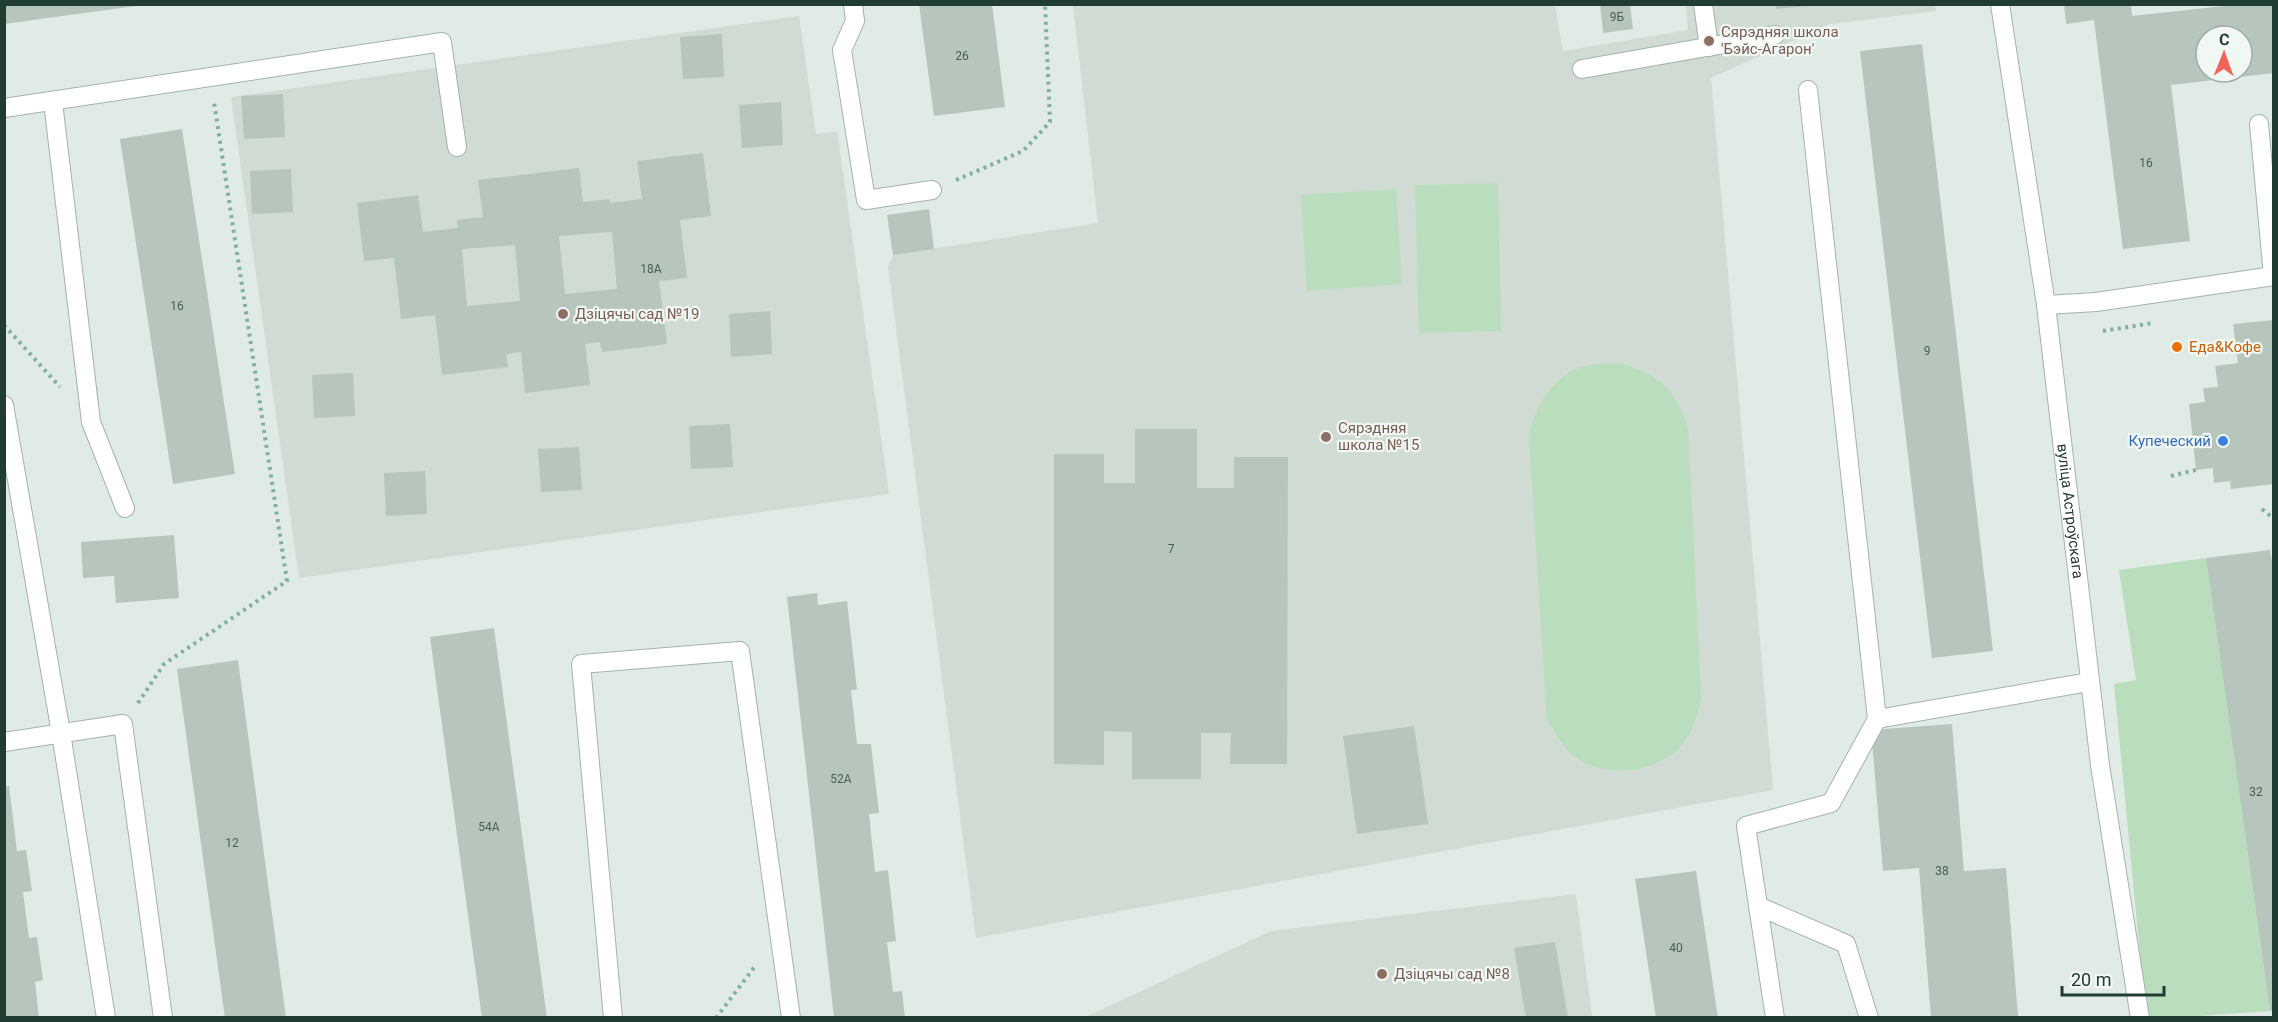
<svg xmlns="http://www.w3.org/2000/svg" width="2278" height="1022" font-family="Roboto,sans-serif">
<style>
.built{fill:#cfdbd3}
.green{fill:#baddbd}
.building{fill:#b6c6bd;fill-rule:evenodd}
.lines{fill:none;stroke-linecap:round;stroke-linejoin:round}
.minor-casing{stroke:#a4b3ab;stroke-width:20}
.path{stroke:#81af99;stroke-width:4;stroke-dasharray:3 4.5;stroke-linecap:butt}
.minor{stroke:#fff;stroke-width:18}
.education-dot{fill:#8d6e63;stroke:#f1f8f3;stroke-width:2}
.food-dot{fill:#e8710a;stroke:#f1f8f3;stroke-width:2}
.shop-dot{fill:#3f7fe0;stroke:#f1f8f3;stroke-width:2}
.labels{text-anchor:middle;dominant-baseline:central;stroke-width:4.5;stroke-linejoin:round;paint-order:stroke}
.number-label{font-size:12px;fill:#465e53}
.education-label{font-size:15px;fill:#785e54;stroke:#f1f8f3;text-anchor:start}
.food-label{font-size:15px;fill:#c56008;stroke:#f1f8f3;text-anchor:start}
.shop-label{font-size:15px;fill:#366cbe;stroke:#f1f8f3;text-anchor:end}
.street-label{font-size:15px;fill:#213c30;stroke:#f1f8f3}
</style>
<rect width="100%" height="100%" fill="#e1ebe5"/>
<g class="built">
<polygon points="1073,5 1555,5 1563,51 1688,30 1686,5 1935,5 1936,11 1830,24 1711,78 1773,790 976,938 888,267 893,255 1098,223"/>
<polygon points="799,16 816,134 837,131 889,494 299,578 231,97"/>
<polygon points="1576,894 1592,1017 1083,1018 1271,931"/>
</g>
<g class="green">
<polygon points="1498,183 1501,331 1419,333 1415,185"/>
<polygon points="1396,189 1402,284 1307,291 1301,195"/>
<path d="M1620 363C1660 375 1675 389 1688 428L1701 699C1698 713 1694 725 1687 738 1666 770 1616 779 1583 762 1566 753 1557 736 1547 720L1529 436C1536 403 1555 371 1591 365 1600 363 1611 364 1620 363Z"/>
<polygon points="2206,558 2270,1011 2184,1017 2146,1017 2114,684 2136,680 2119,570"/>
</g>
<g class="building">
<polygon points="4,4 136,4 136,6 4,24"/>
<polygon points="919,4 992,4 1005,107 934,116"/>
<polygon points="1600,4 1630,4 1633,29 1603,33"/>
<polygon points="1776,4 1809,4 1809,6 1776,9"/>
<path d="M2064 4H2131L2132 16 2233 5H2274V73L2171 85 2190 241 2123 249 2094 20 2066 24ZM2206 36H2242V72H2206Z"/>
<polygon points="722,34 724,77 683,79 680,37"/>
<polygon points="1922,44 1993,651 1932,658 1860,51"/>
<polygon points="283,94 285,137 244,139 241,96"/>
<polygon points="781,102 783,145 742,148 739,105"/>
<polygon points="182,129 235,474 173,484 120,139"/>
<path d="M703 153 711 216 680 220 687 278 659 281 667 344 602 352 600 342 585 344 590 385 525 393 521 352 506 354 508 367 442 375 435 315 401 319 394 258 364 261 357 203 418 195 423 232 458 228 457 220 483 217 478 180 579 168 583 202 609 199 610 203 642 199 637 161ZM612 232 617 289 565 294 559 236ZM515 245 520 301 467 306 462 249Z"/>
<polygon points="291,169 293,212 252,214 250,171"/>
<polygon points="929,209 934,249 893,255 887,215"/>
<polygon points="770,311 772,354 731,357 729,314"/>
<polygon points="2274,320 2274,484 2231,489 2230,481 2214,483 2213,468 2196,470 2189,404 2205,402 2203,388 2218,387 2215,366 2238,363 2233,324"/>
<polygon points="353,373 355,416 314,418 312,375"/>
<polygon points="730,424 733,467 691,469 689,426"/>
<polygon points="1135,429 1197,429 1197,488 1234,488 1234,457 1288,457 1287,764 1230,764 1231,733 1201,733 1201,779 1132,779 1132,732 1104,731 1104,765 1054,764 1054,454 1104,454 1104,483 1135,483"/>
<polygon points="579,447 582,490 541,492 538,449"/>
<polygon points="425,471 427,514 386,516 384,473"/>
<polygon points="174,535 179,598 116,603 114,576 83,578 81,542"/>
<polygon points="2270,550 2274,573 2274,1010 2270,1011 2206,558"/>
<polygon points="817,593 818,605 847,601 857,690 851,690 857,744 871,744 879,813 869,814 875,872 888,870 896,941 887,942 893,992 902,991 905,1018 834,1018 787,597"/>
<polygon points="494,628 547,1018 482,1018 430,637"/>
<polygon points="238,660 286,1018 225,1018 177,669"/>
<polygon points="1952,724 1964,871 2006,868 2018,1016 1931,1018 1919,868 1883,871 1871,730"/>
<polygon points="1414,726 1428,824 1357,834 1343,736"/>
<polygon points="9,786 17,851 26,850 32,891 23,892 29,938 37,937 43,980 35,982 39,1018 4,1018 4,787"/>
<polygon points="1696,871 1718,1018 1656,1018 1635,879"/>
<polygon points="1555,942 1568,1018 1526,1018 1514,948"/>
</g>
<g class="lines">
<defs>
<g id="minor">
<polyline points="853,4 855,21 842,50 866,200 932,190"/>
<polyline points="1703,4 1709,47"/>
<path id="s1" d="M2000 4 2046 305 2100 765 2140 1018"/>
<polyline points="1582,69 1775,35"/>
<polyline points="1808,90 1877,719"/>
<polyline points="53,102 91,422 125,508"/>
<polyline points="4,108 442,42 457,147"/>
<polyline points="2259,124 2273,276"/>
<polyline points="2046,305 2096,302 2274,276"/>
<polyline points="4,405 61,733 106,1018"/>
<polyline points="4,742 123,724 163,1018"/>
<polyline points="1758,906 1846,944 1869,1018"/>
<polyline points="613,1018 581,664 740,651 791,1018"/>
<polyline points="1775,1018 1746,826 1831,803 1877,719 2089,682"/>
</g>
</defs>
<use href="#minor" class="minor-casing"/>
<g class="path">
<polyline points="956,180 1023,151 1050,122 1045,4"/>
<polyline points="4,325 60,387"/>
<polyline points="2103,331 2153,323"/>
<polyline points="2171,476 2196,470"/>
<polyline points="2262,509 2274,519"/>
<polyline points="138,703 164,664 287,581 214,102"/>
<polyline points="716,1018 756,965"/>
</g>
<use href="#minor" class="minor"/>
</g>
<g class="education-dot">
<circle cx="1709" cy="41" r="6"/>
<circle cx="563" cy="314" r="6"/>
<circle cx="1326" cy="437" r="6"/>
<circle cx="1382" cy="974" r="6"/>
</g>
<circle class="food-dot" cx="2177" cy="347" r="6"/>
<circle class="shop-dot" cx="2223" cy="441" r="6"/>
<g class="labels">
<g class="number-label">
<text x="1617" y="17">9Б</text>
<text x="962" y="56">26</text>
<text x="2146" y="163">16</text>
<text x="651" y="269">18А</text>
<text x="177" y="306">16</text>
<text x="1927" y="351">9</text>
<text x="1171" y="549">7</text>
<text x="841" y="779">52А</text>
<text x="2256" y="792">32</text>
<text x="489" y="827">54А</text>
<text x="232" y="843">12</text>
<text x="1942" y="871">38</text>
<text x="1676" y="948">40</text>
</g>
<g class="education-label">
<text x="1721" y="32">Сярэдняя школа<tspan x="1721" dy="17">'Бэйс-Агарон'</tspan></text>
<text x="575" y="314">Дзіцячы сад №19</text>
<text x="1338" y="428">Сярэдняя<tspan x="1338" dy="17">школа №15</tspan></text>
<text x="1394" y="974">Дзіцячы сад №8</text>
</g>
<g class="food-label">
<text x="2189" y="347">Еда&amp;Кофе</text>
</g>
<g class="shop-label">
<text x="2211" y="441">Купеческий</text>
</g>
<g class="street-label">
<text stroke="none"><textPath href="#s1" startOffset="512">вуліца Астроўскага</textPath></text>
</g>
</g>
<rect width="2278" height="1022" fill="none" stroke="#213c30" stroke-width="12"/>
<g transform="translate(2224 54) rotate(1)"><circle r="28" fill="#f1f8f3" stroke="#9eada5" stroke-width="1.5"/>
<path d="M0-4.5L10 22L0 15L-10 22Z" fill="#f16459"/>
<text y="-9" font-size="16" font-weight="bold" text-anchor="middle" fill="#213c30">С</text>
</g>
<path d="M2062 986v9h102v-9" fill="none" stroke="#213c30" stroke-width="3"/>
<text x="2071" y="986" font-size="18" fill="#213c30" stroke="#f1f8f3" stroke-width="4.5" paint-order="stroke">20 m</text>
</svg>
